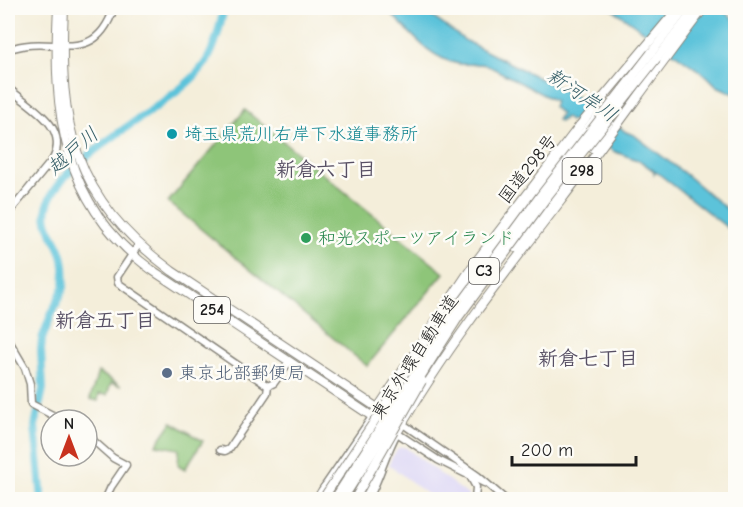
<svg xmlns="http://www.w3.org/2000/svg" width="743" height="507" font-family="'Comic Neue','Klee One',sans-serif">
<style>
.built{fill:#dcd6f6}
.green{fill:#8ec579;stroke:#55704a;stroke-width:1.5}
.water{fill:#5cc3da;stroke:#3c707b;stroke-width:1.5}
.lines{fill:none;stroke-linecap:round;stroke-linejoin:round}
.river{stroke:#5cc3da;stroke-width:8}
.secondary-casing{stroke:#88857b;stroke-width:9}
.highway-casing{stroke:#88857b;stroke-width:10}
.secondary{stroke:#fff;stroke-width:6}
.highway{stroke:#fff;stroke-width:8}
.highway-bridge-casing{stroke:#88857b;stroke-width:10;stroke-linecap:butt}
.highway-bridge{stroke:#fff;stroke-width:8}
.culture-dot{fill:#0f9aa8;stroke:#fdfcf7;stroke-width:2}
.leisure-dot{fill:#2e9e5b;stroke:#fdfcf7;stroke-width:2}
.service-dot{fill:#5c6f8a;stroke:#fdfcf7;stroke-width:2}
.labels{text-anchor:middle;dominant-baseline:central;stroke-width:5;stroke-linejoin:round;paint-order:stroke}
.shield{fill:#fdfcf7;stroke:#605f5e;stroke-width:1.5}
.shield-label{font-size:16px;font-weight:bold;fill:#1c1c1c}
.culture-label{font-size:18px;fill:#0d838f;stroke:#fdfcf7;text-anchor:start}
.street-label{font-size:18px;fill:#1c1c1c;stroke:#fdfcf7}
.leisure-label{font-size:18px;fill:#27864d;stroke:#fdfcf7;text-anchor:start}
.service-label{font-size:18px;fill:#4e5e75;stroke:#fdfcf7;text-anchor:start}
.water-label{font-size:20px;font-style:italic;fill:#365f68;stroke:#fdfcf7}
.neighbourhood-label{font-size:20px;font-weight:bold;fill:#585065;stroke:#fdfcf7}
</style>
<rect width="100%" height="100%" fill="#fdfcf7"/>
<filter id="ink" filterUnits="userSpaceOnUse"><feTurbulence type="fractalNoise" baseFrequency=".0167" numOctaves="2"/><feDisplacementMap in="SourceGraphic" scale="12" xChannelSelector="R" yChannelSelector="G"/><feConvolveMatrix kernelMatrix="1 2 1 2 8 2 1 2 1" color-interpolation-filters="sRGB"/></filter>
<filter id="wash" filterUnits="userSpaceOnUse"><feTurbulence type="fractalNoise" baseFrequency=".008" numOctaves="4" result="noise"/><feDisplacementMap in="SourceGraphic" scale="24" xChannelSelector="R" yChannelSelector="G"/><feGaussianBlur stdDeviation="1.35" result="paint"/><feColorMatrix in="noise" values="0 0 0 0 0 0 0 0 0 0 0 0 0 0 0 0 0 1.4 0 .05"/><feComposite in="paint" operator="in"/></filter>
<g filter="url(#wash)">
<rect width="100%" height="100%" fill="#f4eeda"/>
<polygon class="built" points="405,447 468,495 469,499 434,499 389,465 391,459 398,448"/>
<g class="green">
<polygon points="245,110 444,273 367,366 168,202"/>
<polygon points="98,372 121,386 111,383 107,395 99,394 98,401 90,399"/>
<polygon points="172,422 203,441 185,469 178,465 179,449 156,445"/>
</g>
<g class="water">
<path d="M385 8H420L466 41 586 102 626 132 634 135 684 173 735 216V237L734 233 659 174 656 172 654 174V171L640 161 613 151 573 120 570 121 565 117 560 122 557 120 561 114 553 107 555 101 487 65C477 63 468 65 459 64 426 58 408 28 385 8Z"/>
<polygon points="611,8 719,8 735,20 735,94 717,86 708,77"/>
</g>
<g class="lines">
<path class="river" d="M42 500 35 426 43 389 41 350 42 339 51 315 64 287C65 274 65 259 59 247 52 232 42 221 48 204 52 189 64 177 75 167 100 144 129 126 156 107 175 93 195 80 207 60 216 45 220 25 224 8"/>
</g>
</g>
<g filter="url(#ink)">
<g class="lines">
<defs>
<g id="secondary">
<path d="M8 50C52 32 93 70 114 8"/>
<path d="M8 88C29 106 70 126 53 159L8 214"/>
<polyline points="139,244 117,277 118,283 268,386"/>
<polyline points="8,339 25,368 30,384 31,404 62,420"/>
<polyline points="403,424 478,476 506,500"/>
<polyline points="87,435 113,458 126,465 111,487 105,500"/>
<polyline points="220,450 225,451 229,449 267,393 268,386 274,383 289,362"/>
<polyline points="471,478 476,487 475,500"/>
<polyline points="322,490 372,417"/>
<path d="M368 500C380 478 385 455 397 433L438 460 484 483"/>
</g>
<g id="highway">
<path d="M58 8C52 111 62 205 152 270L379 421"/>
<path d="M64 8C58 126 73 197 172 271L394 419"/>
<polyline points="651,53 686,8"/>
<polyline points="657,58 696,8"/>
<polyline points="592,148 609,123"/>
<polyline points="516,248 576,170"/>
<polyline points="459,294 559,162 601,112"/>
<polyline points="388,401 434,338"/>
<polyline points="375,412 474,264 580,125 678,8"/>
<path d="M389 428 397 433C444 351 502 277 560 202 609 138 655 72 704 8"/>
<polyline points="316,500 325,487"/>
<polyline points="360,500 386,454"/>
</g>
</defs>
<use href="#secondary" class="secondary-casing"/>
<use href="#highway" class="highway-casing"/>
<use href="#secondary" class="secondary"/>
<use href="#highway" class="highway"/>
<defs>
<g id="highway-bridge">
<polyline points="322,500 387,402"/>
<polyline points="334,500 453,314 540,196 651,53"/>
<polyline points="342,500 458,318 547,197 657,58"/>
<polyline points="354,500 422,381"/>
</g>
</defs>
<use href="#highway-bridge" class="highway-bridge-casing"/>
<use href="#highway-bridge" class="highway-bridge"/>
</g>
</g>
<circle class="culture-dot" cx="172" cy="134" r="6"/>
<circle class="leisure-dot" cx="306" cy="238" r="6"/>
<circle class="service-dot" cx="167" cy="373" r="6"/>
<g class="labels">
<g class="shield">
<rect x="562.5" y="158" width="39" height="26" rx="4.5"/>
<rect x="469" y="258" width="30" height="26" rx="4.5"/>
<rect x="194" y="297" width="36" height="26" rx="4.5"/>
</g>
<g class="shield-label">
<text x="582" y="171">298</text>
<text x="484" y="271">C3</text>
<text x="212" y="310">254</text>
</g>
<g class="culture-label">
<text x="184" y="134">埼玉県荒川右岸下水道事務所</text>
</g>
<g class="street-label">
<text transform="translate(528 169) rotate(-52)">国道298号</text>
<text transform="translate(415 357) rotate(-57)">東京外環自動車道</text>
</g>
<g class="leisure-label">
<text x="318" y="238">和光スポーツアイランド</text>
</g>
<g class="service-label">
<text x="179" y="373">東京北部郵便局</text>
</g>
<g class="water-label">
<text transform="translate(582 95) rotate(34)">新河岸川</text>
<text transform="translate(73 151) rotate(-41)">越戸川</text>
</g>
<g class="neighbourhood-label">
<text x="326" y="169">新倉六丁目</text>
<text x="105" y="320">新倉五丁目</text>
<text x="588" y="358">新倉七丁目</text>
</g>
</g>
<rect width="743" height="507" fill="none" stroke="#fdfcf7" stroke-width="30"/>
<g transform="translate(69 438)"><circle r="28" fill="#fdfcf7" stroke="#a3a29f" stroke-width="1.5"/>
<path d="M0-4.5L10 22L0 15L-10 22Z" fill="#c8321e"/>
<text y="-9" font-size="16" font-weight="bold" text-anchor="middle" fill="#1c1c1c">N</text>
</g>
<path d="M512 456v9h124v-9" fill="none" stroke="#1c1c1c" stroke-width="3"/>
<text x="521" y="456" font-size="18" fill="#1c1c1c" stroke="#fdfcf7" stroke-width="4.5" paint-order="stroke">200 m</text>
</svg>
